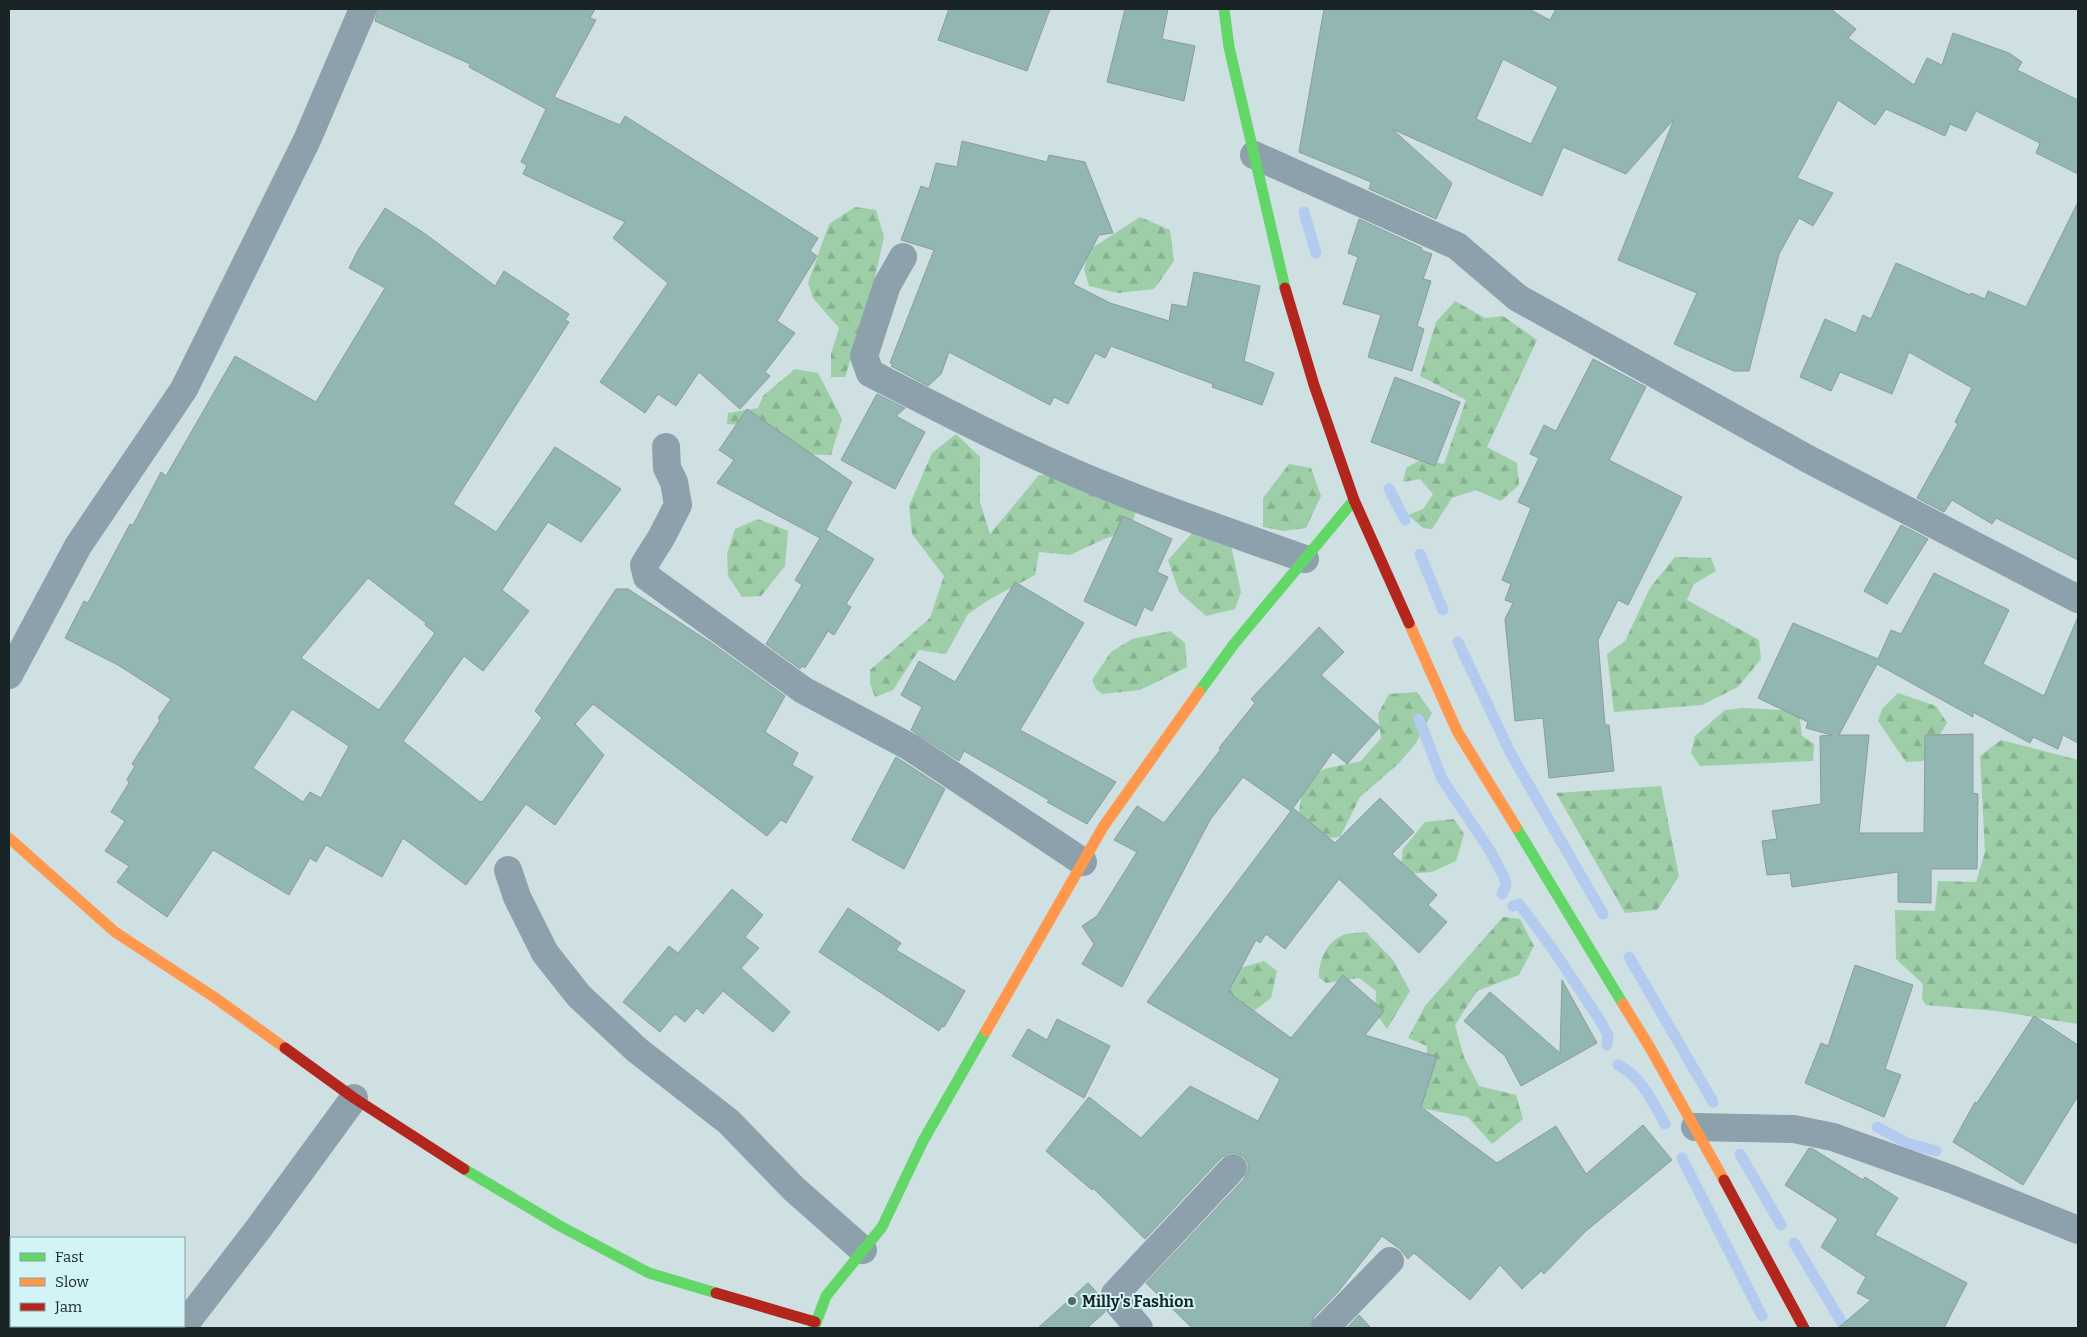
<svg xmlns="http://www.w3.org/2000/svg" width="2087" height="1337" font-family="Bitter,serif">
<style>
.forest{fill:url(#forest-firs)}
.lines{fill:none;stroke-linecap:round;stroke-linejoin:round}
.stream{stroke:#b3cbef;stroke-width:11}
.building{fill:#92b6b1;stroke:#8e9b9a;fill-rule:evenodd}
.street{stroke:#8ca1ac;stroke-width:28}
.fast{stroke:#63d668;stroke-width:11}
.slow{stroke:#ff974d;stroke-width:11}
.jam{stroke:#b3261e;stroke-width:11}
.poi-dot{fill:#586667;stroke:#d3f4f7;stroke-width:2}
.labels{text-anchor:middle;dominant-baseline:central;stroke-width:4;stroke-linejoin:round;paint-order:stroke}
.poi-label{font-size:16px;font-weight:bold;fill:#182425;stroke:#d3f4f7;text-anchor:start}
</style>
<defs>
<pattern id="forest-firs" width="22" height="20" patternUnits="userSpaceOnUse" patternTransform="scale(1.25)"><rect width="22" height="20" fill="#9dcea7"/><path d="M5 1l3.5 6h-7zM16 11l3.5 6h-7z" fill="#86b190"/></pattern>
</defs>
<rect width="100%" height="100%" fill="#cee0e2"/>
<g class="forest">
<polygon points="855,207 876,210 884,237 871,295 845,377 831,377 831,354 839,328 813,298 808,283 829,224"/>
<polygon points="1140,217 1170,230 1174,261 1154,289 1118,293 1089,286 1084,269 1089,250"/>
<polygon points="1455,301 1485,318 1503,316 1537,340 1487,447 1517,463 1519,485 1501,501 1476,490 1452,498 1432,529 1423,528 1408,515 1423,509 1433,494 1420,479 1403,482 1406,468 1422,459 1444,464 1466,400 1420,376 1436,322"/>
<polygon points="795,369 818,373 842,419 831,455 790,454 752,426 727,424 728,413 758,408 763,396"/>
<polygon points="956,434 980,457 980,502 990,534 1039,475 1110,474 1139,498 1131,530 1104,539 1070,555 1039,552 1035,575 990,599 968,614 946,654 919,650 893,690 875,697 870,683 870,670 930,618 944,576 912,534 909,506 932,453"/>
<polygon points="1289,464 1311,468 1321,496 1306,528 1284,531 1263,527 1263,498"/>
<polygon points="758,519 788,531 785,566 761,596 742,597 728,576 727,554 735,529"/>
<polygon points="1193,532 1231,545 1241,592 1235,609 1206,616 1179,592 1168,560"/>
<polygon points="1675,557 1711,558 1716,571 1694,584 1687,600 1759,640 1761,659 1738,687 1702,705 1614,712 1607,654 1625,641 1650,588"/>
<polygon points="1170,631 1185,643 1187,667 1140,690 1102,694 1096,689 1092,680 1111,652 1132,639"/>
<polygon points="1417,692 1432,713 1416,743 1399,763 1360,797 1340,837 1307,840 1297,825 1304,780 1324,769 1361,761 1381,738 1378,714 1389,694"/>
<polygon points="1898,693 1936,706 1947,723 1923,761 1906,762 1878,721 1882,709"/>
<polygon points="1745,708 1799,711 1802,736 1814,744 1813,761 1700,766 1691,753 1695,736 1725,710"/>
<polygon points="2001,740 2078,760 2078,1024 1996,1011 1926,1005 1922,999 1923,984 1896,959 1895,910 1935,911 1938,881 1976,882 1985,852 1980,756"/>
<polygon points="1661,786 1679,876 1657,910 1625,913 1556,793"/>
<polygon points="1454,819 1464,834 1456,861 1432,872 1406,874 1401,866 1403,849 1425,822"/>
<polygon points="1503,917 1520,919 1534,946 1519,975 1477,991 1455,1025 1464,1057 1479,1086 1516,1095 1523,1119 1492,1144 1468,1117 1419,1108 1426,1074 1427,1046 1408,1038 1425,1006"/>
<path d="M1366 932 1393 960 1410 991 1387 1029 1375 1012 1376 991 1359 978 1326 983 1319 977C1319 959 1326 943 1343 935 1349 933 1359 933 1366 932Z"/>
<polygon points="1264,961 1277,971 1271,998 1247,1016 1225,1011 1230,971"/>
</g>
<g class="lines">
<g class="stream">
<polyline points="1304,212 1316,253"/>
<polyline points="1389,489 1405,520"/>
<polyline points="1420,554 1443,610"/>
<polyline points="1458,642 1511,754 1603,914"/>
<polyline points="1419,719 1442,779 1489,849 1504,877 1506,885 1502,894"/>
<polyline points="1513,906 1519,904 1552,948 1599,1019 1608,1035 1607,1045"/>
<polyline points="1629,957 1713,1102"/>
<path d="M1618 1065C1641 1076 1653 1102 1665 1124"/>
<polyline points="1877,1127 1907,1143 1936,1151"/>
<polyline points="1740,1154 1781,1225"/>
<polyline points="1682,1158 1762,1316"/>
<polyline points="1794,1243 1845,1328"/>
</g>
</g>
<g class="building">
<polygon points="378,9 595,9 590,18 596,20 554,97 620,125 625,116 818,238 810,251 817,256 777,321 795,333 765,372 770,376 740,409 699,372 676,406 658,394 645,413 600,382 668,283 613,238 625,222 523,174 527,165 521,162 546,109 469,67 470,64 375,21"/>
<polygon points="949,9 1050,9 1027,71 938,40"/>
<polygon points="1125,9 1168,9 1162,39 1195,46 1184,101 1107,82"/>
<path d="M1324 9H1529L1550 20 1556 9H1831L1856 29 1848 38 1914 85 1927 58 1942 65 1953 33 2009 53 2022 62 2017 70 2078 100V174L2036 153 2040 143 1976 111 1966 131 1950 124 1945 136 1886 109 1875 125 1838 100 1797 178 1833 193 1813 226 1799 218 1779 254 1749 371H1734L1674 344 1697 293 1618 260 1674 119 1626 174 1563 147 1542 196 1392 129 1452 183 1436 219 1369 189 1371 182 1299 152ZM1503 59 1558 87 1531 144 1476 119Z"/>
<polygon points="962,141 1047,162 1049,155 1085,162 1113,233 1099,235 1073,284 1110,303 1169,321 1172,304 1187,307 1194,272 1260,286 1244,361 1274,373 1262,405 1212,387 1213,384 1111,346 1105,358 1095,353 1068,404 1054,397 1050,405 949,352 941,374 928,386 891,366 893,364 890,363 934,250 901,240 921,186 929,189 936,163 957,167"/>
<polygon points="2078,202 2078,560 1996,518 1992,524 1952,500 1944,512 1917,498 1958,424 1955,422 1972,388 1909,352 1892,394 1840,372 1831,391 1800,377 1825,319 1856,333 1863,315 1871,319 1896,263 1970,295 1971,293 1985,299 1988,291 2026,307"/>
<path d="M385 208 424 233 495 286 504 271 569 314 565 320 569 322 453 504 496 532 555 447 621 489 581 542 548 522 502 590 529 611 483 671 464 656 403 741 480 802 483 801 542 718 535 711 616 589H628L710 642 785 696 765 732 798 753 792 765 813 777 786 823 781 820 767 836 593 704 575 724 604 755 555 825 526 804 466 885 403 838 382 877 326 845 316 862 310 858 289 895 213 850 167 917 117 882 129 866 105 851 125 821 111 812 129 783 127 779 135 766 132 764 160 720 158 718 171 699 118 665 65 638 84 601 88 603 130 524 133 525 161 472 166 476 235 356 316 402 385 288 349 268 358 250ZM368 578 426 623 425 625 435 633 379 710 301 658ZM292 709 349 746 321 798 310 792 303 802 253 768Z"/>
<polygon points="1359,219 1422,248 1421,250 1432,254 1423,279 1431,281 1417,326 1424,329 1412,371 1368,357 1381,315 1343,304 1358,257 1348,253"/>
<polygon points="1593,359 1646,387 1609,460 1682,497 1628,605 1618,600 1598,640 1605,725 1609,725 1614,771 1549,778 1543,718 1515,721 1505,619 1513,603 1505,600 1511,584 1502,580 1531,508 1518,502 1539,458 1530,454 1544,425 1556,431"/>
<polygon points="1395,377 1460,402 1435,466 1371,442"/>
<polygon points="877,394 905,408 896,416 925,432 895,489 841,460"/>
<polygon points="747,409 852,482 826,530 874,559 846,604 851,607 834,635 828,631 805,668 802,666 800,669 766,644 802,585 795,580 820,538 717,483 734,460 719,450"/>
<polygon points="1123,516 1172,539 1157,572 1168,577 1152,611 1144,607 1136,626 1084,601"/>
<polygon points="1901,525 1928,539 1887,604 1864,591"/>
<polygon points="1934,573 2009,610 1983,664 2044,696 2078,617 2078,743 2063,735 2058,749 2033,737 2030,743 1973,712 1973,717 1877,664 1839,735 1869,735 1859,833 1924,833 1925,735 1973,734 1973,793 1978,794 1977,869 1931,869 1931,903 1898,902 1898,872 1792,887 1790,873 1767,875 1762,841 1777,839 1772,811 1821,804 1820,736 1832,735 1806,728 1808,722 1758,698 1793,623 1878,659 1891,630 1901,634"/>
<polygon points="1015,582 1084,623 1020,730 1116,782 1087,824 1047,802 1049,800 964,751 959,761 911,730 922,707 901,695 919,661 955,682"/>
<polygon points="1319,627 1344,652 1321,675 1380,727 1347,764 1333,752 1293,808 1335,843 1380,798 1414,832 1392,854 1437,895 1428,905 1447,922 1419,953 1339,879 1285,949 1266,934 1260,943 1256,940 1228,992 1291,1038 1343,975 1384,1011 1365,1035 1437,1057 1421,1107 1497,1163 1556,1126 1586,1174 1643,1125 1672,1160 1586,1231 1544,1274 1541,1271 1522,1289 1500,1265 1470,1300 1414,1253 1408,1259 1400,1249 1382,1236 1338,1292 1314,1317 1310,1328 1192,1328 1146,1283 1244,1179 1248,1171 1248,1164 1244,1157 1236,1153 1229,1153 1222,1157 1145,1239 1093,1188 1092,1190 1046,1151 1089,1097 1141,1138 1190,1086 1258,1121 1280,1079 1147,1002 1291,811 1243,777 1210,820 1122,987 1082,964 1094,944 1082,926 1097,916 1137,852 1114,840 1137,806 1164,823 1221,749 1219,748 1255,703 1251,699"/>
<polygon points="896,757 945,789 904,869 852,840"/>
<polygon points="732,889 763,915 745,937 759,948 741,968 790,1012 773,1032 723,991 703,1014 697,1008 685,1022 675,1014 660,1032 623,1002 669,946 678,953"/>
<polygon points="848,908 901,943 896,950 965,991 944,1027 942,1026 939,1031 819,952"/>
<polygon points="1855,965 1913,985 1885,1069 1901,1075 1884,1117 1805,1083 1821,1043 1828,1046"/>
<polygon points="1562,980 1597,1043 1521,1086 1505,1056 1464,1021 1490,992 1560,1053"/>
<polygon points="2034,1016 2078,1045 2078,1096 2023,1185 1953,1142 1975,1102 1977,1103"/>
<polygon points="1057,1019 1110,1046 1084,1098 1012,1056 1028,1029 1047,1040"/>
<polygon points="1809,1148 1813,1149 1863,1180 1865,1177 1898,1198 1875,1235 1967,1283 1944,1328 1838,1328 1871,1300 1857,1293 1866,1277 1821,1247 1838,1219 1785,1185"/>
<polygon points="1088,1283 1100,1296 1105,1312 1087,1328 1038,1328"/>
<polygon points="1359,1315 1371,1328 1347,1328"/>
</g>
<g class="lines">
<g class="street">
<polyline points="1254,155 1457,246 1518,298 1808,459 2078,599"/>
<path d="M903 257 887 285 864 356 870 373C930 404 989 435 1050 462 1133 500 1219 528 1305 559"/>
<polyline points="666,447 667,468 674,482 678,505 661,538 644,565 647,577 803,690 910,747 1083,862"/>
<polyline points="9,675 78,546 184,389 307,140 363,9"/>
<polyline points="508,870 517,897 545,953 579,996 637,1050 729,1122 794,1189 863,1250"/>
<polyline points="1695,1127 1794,1129 1833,1137 1951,1179 2078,1230"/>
<polyline points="9,1274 11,1276"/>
<polyline points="63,1326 66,1328"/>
<polyline points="182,1328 259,1228 354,1098"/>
<polyline points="1139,1328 1117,1302 1115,1294 1233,1168"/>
<polyline points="1325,1328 1390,1261"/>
</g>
<g class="fast">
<polyline points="1224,9 1229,47 1285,288"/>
<polyline points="1199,692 1234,644 1354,500"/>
<polyline points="1516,827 1623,1004"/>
<polyline points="464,1169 560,1226 649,1273 716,1293"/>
<polyline points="814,1328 826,1296 882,1227 923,1141 986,1031"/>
</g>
<g class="slow">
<polyline points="1409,623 1457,731 1516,827"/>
<polyline points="9,838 115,932 214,997 285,1048"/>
<polyline points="1623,1004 1649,1046 1724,1180"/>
<polyline points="986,1031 1103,827 1199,692"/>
</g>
<g class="jam">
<polyline points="1285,288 1314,385 1354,500 1409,623"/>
<polyline points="285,1048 354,1098 464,1169"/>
<polyline points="1724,1180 1804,1328"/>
<polyline points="716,1293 815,1322"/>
</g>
</g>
<circle class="poi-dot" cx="1072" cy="1301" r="5"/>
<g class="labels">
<g class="poi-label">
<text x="1082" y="1301">Milly's Fashion</text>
</g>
</g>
<rect width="2087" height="1337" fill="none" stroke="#182425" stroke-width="20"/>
<rect x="10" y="1237" width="175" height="90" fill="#d3f4f7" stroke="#88a1a3"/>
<rect x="20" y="1253" width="25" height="8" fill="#63d668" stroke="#88a1a3"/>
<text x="55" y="1262" font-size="15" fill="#182425">Fast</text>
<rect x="20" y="1278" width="25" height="8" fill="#ff974d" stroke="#88a1a3"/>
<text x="55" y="1287" font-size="15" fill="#182425">Slow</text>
<rect x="20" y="1303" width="25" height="8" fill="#b3261e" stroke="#88a1a3"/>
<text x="55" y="1312" font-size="15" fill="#182425">Jam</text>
</svg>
